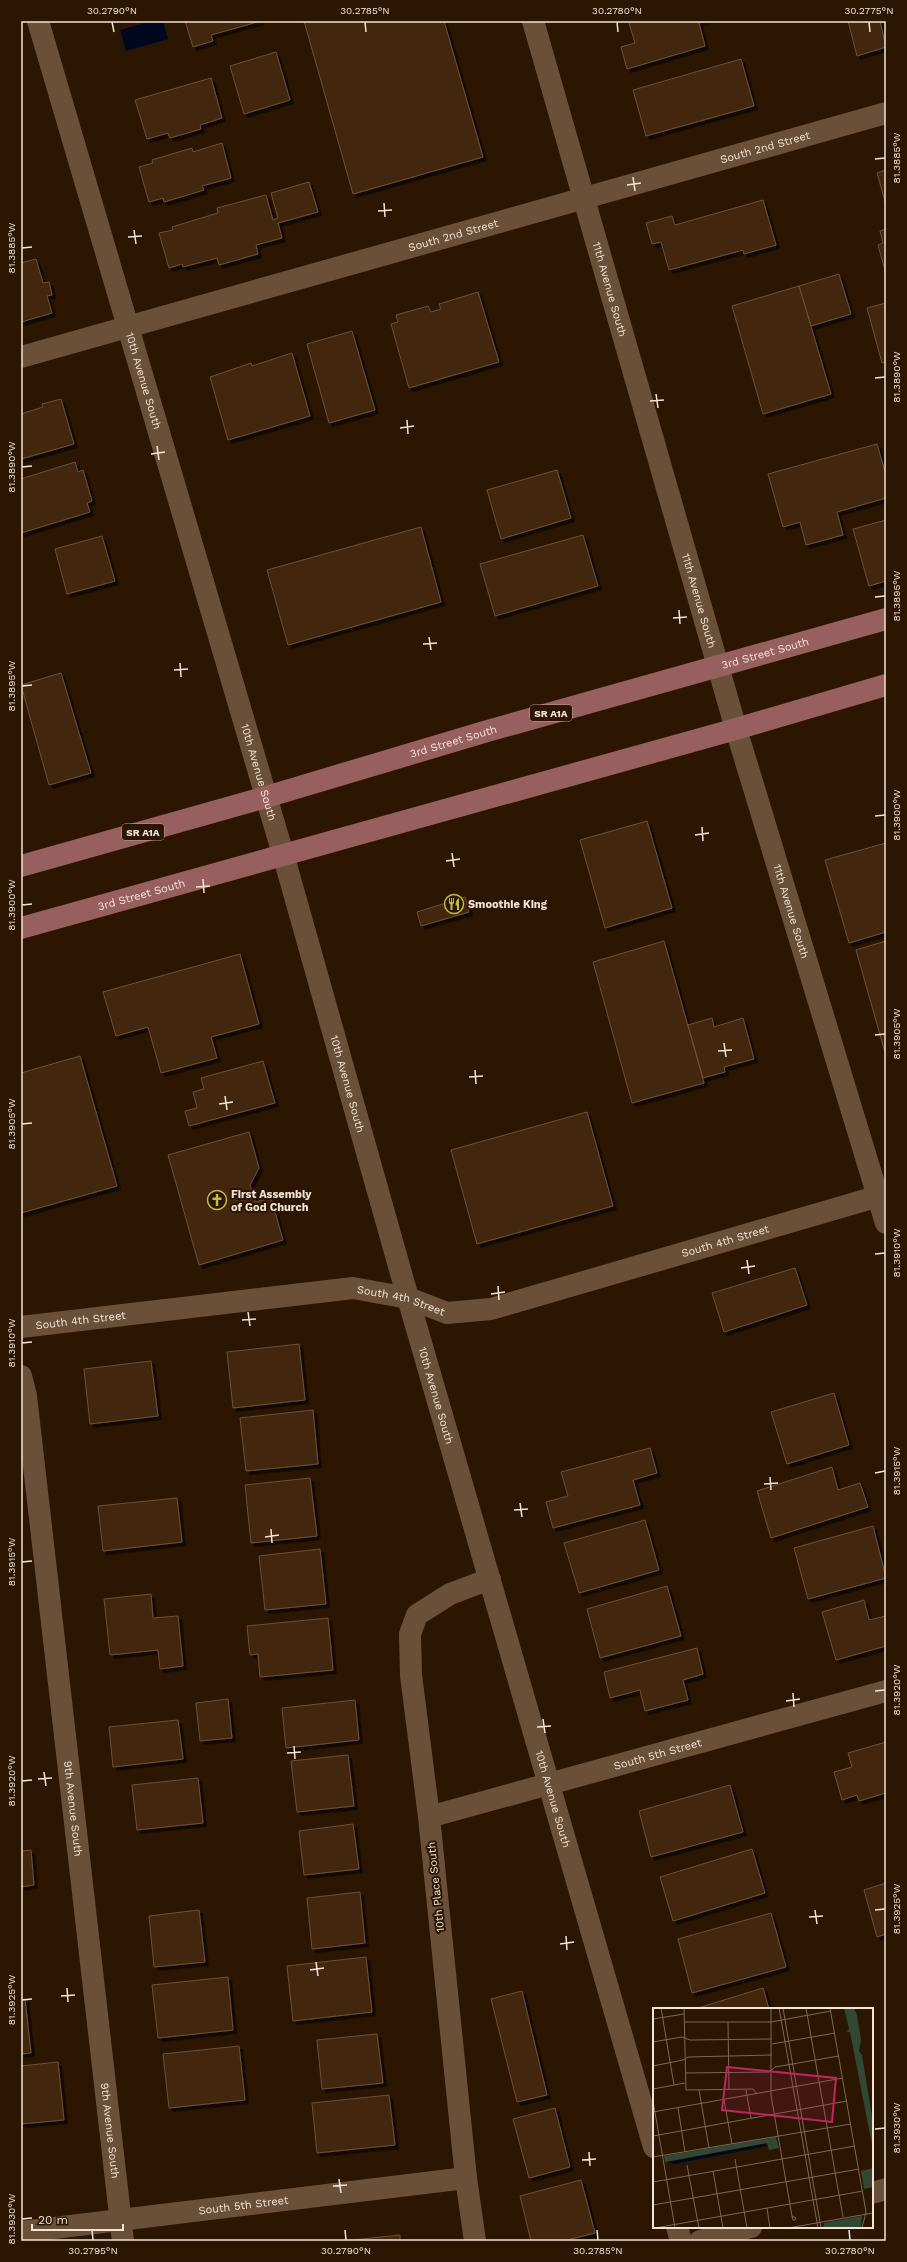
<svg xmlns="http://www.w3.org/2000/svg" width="907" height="2262" font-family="'Work Sans',sans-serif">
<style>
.water{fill:#000820}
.building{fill:#42260a;stroke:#6b513a;filter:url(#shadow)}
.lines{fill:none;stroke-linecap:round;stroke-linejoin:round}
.street{stroke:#6a5039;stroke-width:22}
.primary{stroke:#97605f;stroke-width:22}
.ticks{fill:none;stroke:#f3e4d7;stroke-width:1.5}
.labels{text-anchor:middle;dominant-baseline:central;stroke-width:4;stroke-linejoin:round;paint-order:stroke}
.shield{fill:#2c1602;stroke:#b7a697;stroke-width:1}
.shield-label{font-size:10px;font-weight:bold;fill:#f3e4d7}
.street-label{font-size:11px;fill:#f3e4d7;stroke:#2c1602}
.poi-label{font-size:11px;font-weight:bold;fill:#f3e4d7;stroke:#2c1602;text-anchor:start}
.inset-road{fill:none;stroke:#7c6857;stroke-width:1}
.view{fill:#c42261;fill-opacity:0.15;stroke:#c42261;stroke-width:2}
.inset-edge{fill:none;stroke:#f3e4d7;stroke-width:2}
.neatline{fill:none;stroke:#f3e4d7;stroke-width:1.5}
.ticks-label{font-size:10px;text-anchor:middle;fill:#f3e4d7}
</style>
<defs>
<filter id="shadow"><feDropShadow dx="3.5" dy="3.5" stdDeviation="0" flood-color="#0009"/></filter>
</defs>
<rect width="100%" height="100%" fill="#2c1602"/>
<polygon class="water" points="152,21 163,21 168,39 126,51 120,30"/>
<g class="building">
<polygon points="185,21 261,21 211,35 213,41 193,47"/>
<polygon points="304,21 444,21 483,157 353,194"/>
<polygon points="635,21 706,21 699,23 705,46 627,69 621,47 635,43 629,23"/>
<polygon points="848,21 880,21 886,47 857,56"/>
<polygon points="276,52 290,100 244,114 230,66"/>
<polygon points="741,59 754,106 646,136 633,90"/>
<polygon points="211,78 222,118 200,125 201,129 170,138 168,133 147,139 135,100"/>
<polygon points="222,143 231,178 202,186 204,190 164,202 163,198 149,202 139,167 153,163 152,160 192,148 193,152"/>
<polygon points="886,170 886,205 877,173"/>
<polygon points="309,182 318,212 278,223 282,238 256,245 258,254 219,265 217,258 183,267 182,264 169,268 159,233 173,230 172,227 218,213 217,208 266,195 273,220 278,218 271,193"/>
<polygon points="763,200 776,245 744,254 743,250 669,270 661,242 652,244 646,223 672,216 675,225"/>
<polygon points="886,229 886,274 878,245 883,243 880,231"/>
<polygon points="36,259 43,283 49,282 52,295 47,296 52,313 21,322 21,263"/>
<polygon points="839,274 851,314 811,326 799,286"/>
<polygon points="799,286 831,394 763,414 732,306"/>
<polygon points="478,292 499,362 409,388 391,324 398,322 396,315 428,306 431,312 441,309 439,304"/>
<polygon points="886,303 886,362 882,363 867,308"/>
<polygon points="352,331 375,410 329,423 307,344"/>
<polygon points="292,353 310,416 228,440 210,377 251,363 252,366"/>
<polygon points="61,399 74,444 21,459 21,414 43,407 42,404"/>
<polygon points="877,444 886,475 886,498 837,512 843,535 806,545 800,522 783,527 768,474"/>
<polygon points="75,462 78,472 83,470 92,501 87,503 90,512 21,533 21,479"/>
<polygon points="557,470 571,518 501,539 487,490"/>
<polygon points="886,520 886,581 869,586 853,529"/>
<polygon points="421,527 441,602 288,645 267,570"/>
<polygon points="583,535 598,586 495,616 480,564"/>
<polygon points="102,536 115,581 67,594 55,549"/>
<polygon points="61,673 91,773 49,785 21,685"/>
<polygon points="647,821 672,908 605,928 580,840"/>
<polygon points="886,843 886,932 849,943 825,860"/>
<polygon points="465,897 469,912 421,926 417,912"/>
<polygon points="664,941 704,1083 632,1103 593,962"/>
<polygon points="886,941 886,1056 856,950"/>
<polygon points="240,954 259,1024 211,1037 217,1058 161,1073 148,1027 116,1036 103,992"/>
<polygon points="712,1018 714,1027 743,1018 754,1059 724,1067 725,1072 703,1078 688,1025"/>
<polygon points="80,1056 117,1186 21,1213 21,1073"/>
<polygon points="263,1061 275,1103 189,1126 185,1111 197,1108 193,1092 204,1089 201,1078"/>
<polygon points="587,1112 613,1206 477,1244 451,1150"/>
<polygon points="249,1132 259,1168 250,1185 255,1202 271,1198 283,1240 199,1265 168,1155"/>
<polygon points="795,1268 807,1305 724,1332 712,1293"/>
<polygon points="299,1344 305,1400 233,1408 227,1352"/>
<polygon points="151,1361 158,1416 90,1424 84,1369"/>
<polygon points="834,1393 849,1445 787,1464 771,1412"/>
<polygon points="313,1410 318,1464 246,1471 240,1418"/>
<polygon points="650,1448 657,1473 633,1480 640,1505 553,1528 546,1502 568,1496 561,1472"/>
<polygon points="832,1467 838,1490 860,1483 868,1507 771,1538 757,1491"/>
<polygon points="310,1478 317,1536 251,1543 245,1485"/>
<polygon points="177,1498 182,1542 103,1551 98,1506"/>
<polygon points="645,1520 659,1570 579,1593 564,1543"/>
<polygon points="873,1526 886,1578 808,1599 794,1548"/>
<polygon points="320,1549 326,1604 265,1610 259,1556"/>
<polygon points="667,1586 681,1636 600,1658 587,1609"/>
<polygon points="151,1594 153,1618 178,1616 183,1666 160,1669 158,1650 110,1655 104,1599"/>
<polygon points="864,1600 869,1620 886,1616 886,1646 836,1660 822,1612"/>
<polygon points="328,1618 333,1670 260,1677 258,1654 250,1655 247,1626"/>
<polygon points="697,1648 703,1674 683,1680 688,1700 645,1711 640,1690 610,1698 604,1672"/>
<polygon points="228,1699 232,1738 200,1741 196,1703"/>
<polygon points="355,1700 359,1740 286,1748 282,1708"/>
<polygon points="178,1720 183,1759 113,1767 109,1727"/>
<polygon points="886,1742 886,1793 859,1801 857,1795 842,1800 834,1772 852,1767 848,1753"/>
<polygon points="348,1755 354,1806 297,1812 291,1761"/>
<polygon points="198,1778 203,1823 137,1830 132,1785"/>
<polygon points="730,1785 743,1832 651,1857 639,1811"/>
<polygon points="353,1824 359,1869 304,1875 299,1831"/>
<polygon points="752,1849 765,1893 673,1921 660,1877"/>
<polygon points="31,1850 34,1885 21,1887 21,1851"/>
<polygon points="886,1883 886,1934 877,1937 864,1890"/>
<polygon points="360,1892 365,1943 312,1949 307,1898"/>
<polygon points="199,1910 205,1962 154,1967 149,1916"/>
<polygon points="771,1913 786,1967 692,1993 678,1939"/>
<polygon points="366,1957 372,2012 293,2021 287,1966"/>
<polygon points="228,1977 233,2030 158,2038 152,1985"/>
<polygon points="763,1988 769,2009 698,2009 698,2008"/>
<polygon points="522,1991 547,2095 517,2102 491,1999"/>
<polygon points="25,1999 31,2053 21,2054 21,2000"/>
<polygon points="377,2034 383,2083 322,2089 317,2040"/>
<polygon points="239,2046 245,2100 169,2108 163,2054"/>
<polygon points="58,2062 64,2120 21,2124 21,2066"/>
<polygon points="389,2095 395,2145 317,2153 312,2103"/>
<polygon points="555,2108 570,2167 529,2178 513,2119"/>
<polygon points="581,2180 595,2233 563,2241 531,2241 520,2196"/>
<polygon points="400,2235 400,2241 343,2241"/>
</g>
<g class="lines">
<g class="street">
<path id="s1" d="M38 21 283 854 408 1298 654 2147"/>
<path id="s2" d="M533 21 736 729 886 1223"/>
<path id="s3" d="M21 357 886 113"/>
<path id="s4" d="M21 1327 353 1288 408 1298 447 1313 491 1309 886 1194"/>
<path id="s5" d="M21 1376 26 1396 123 2241"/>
<path id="s6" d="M429 1817 886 1691"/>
<polyline points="872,2193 886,2189"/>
<polyline points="677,2227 681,2241"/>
<path id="s7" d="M21 2232 466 2178"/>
<polyline points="475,2241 466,2178 429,1817 411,1675 410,1634 417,1615 450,1594 490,1579"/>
<polyline points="700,2241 751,2227"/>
</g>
<g class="primary">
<path id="s8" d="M21 866 266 797 484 732 886 619"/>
<path id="s9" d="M21 928 736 729 886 685"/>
</g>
</g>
<path class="ticks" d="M112 22 114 32M365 22 366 32M617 22 618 32M869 22 870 32M875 159 885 158M633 177 635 191M627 185 641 183M384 203 385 217M378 211 392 210M134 230 136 244M128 237 142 236M22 248 32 247M875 378 885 377M656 394 658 408M650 401 664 400M407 420 408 434M400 428 414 426M157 446 159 460M151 454 165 452M22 467 32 466M875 597 885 596M679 610 680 624M673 618 687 617M429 637 431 650M423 644 437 643M180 663 181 677M174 670 188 669M22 686 32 685M875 816 885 815M702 827 703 841M695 835 709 833M452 853 454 867M446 861 460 859M203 879 204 893M196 887 210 886M22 905 32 904M875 1035 885 1034M724 1043 726 1057M718 1051 732 1050M475 1070 476 1084M469 1077 483 1076M225 1096 227 1110M219 1104 233 1102M22 1124 32 1123M875 1254 885 1253M747 1260 749 1274M741 1268 755 1266M498 1286 499 1300M491 1294 505 1292M248 1312 250 1326M242 1320 256 1319M22 1343 32 1342M875 1473 885 1471M770 1477 771 1490M764 1484 778 1483M520 1503 522 1517M514 1510 528 1509M271 1529 272 1543M265 1537 279 1535M22 1562 32 1561M875 1691 885 1690M793 1693 794 1707M786 1701 800 1699M543 1719 545 1733M537 1727 551 1726M294 1746 295 1759M287 1753 301 1752M44 1772 46 1786M38 1779 52 1778M22 1781 32 1780M815 1910 817 1924M875 1910 885 1909M809 1917 823 1916M566 1936 567 1950M560 1944 574 1942M316 1962 318 1976M310 1970 324 1968M67 1988 68 2002M61 1996 75 1995M22 2000 32 1999M875 2129 885 2128M589 2152 590 2166M582 2160 596 2159M339 2179 341 2193M333 2186 347 2185M22 2219 32 2218M92 2230 93 2240M345 2230 346 2240M597 2230 598 2240M849 2230 850 2240"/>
<defs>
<symbol id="restaurant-ring" viewBox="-11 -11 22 22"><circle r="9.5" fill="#2c1602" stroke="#c4bc3d" stroke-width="1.5"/><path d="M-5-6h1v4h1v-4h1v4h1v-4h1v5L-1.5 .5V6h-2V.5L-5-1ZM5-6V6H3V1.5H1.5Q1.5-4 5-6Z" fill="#c4bc3d"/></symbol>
<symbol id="church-ring" viewBox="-11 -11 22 22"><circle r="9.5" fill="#2c1602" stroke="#c4bc3d" stroke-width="1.5"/><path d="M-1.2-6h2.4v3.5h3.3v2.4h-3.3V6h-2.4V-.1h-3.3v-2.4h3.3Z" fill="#c4bc3d"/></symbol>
</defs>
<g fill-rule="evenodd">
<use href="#restaurant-ring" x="443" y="893" width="22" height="22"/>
<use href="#church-ring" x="206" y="1189" width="22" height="22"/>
</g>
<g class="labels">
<g class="shield">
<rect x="530" y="705" width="42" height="16" rx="3"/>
<rect x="122" y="824" width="42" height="16" rx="3"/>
</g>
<g class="shield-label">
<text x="551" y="713">SR A1A</text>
<text x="143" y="832">SR A1A</text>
</g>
<g class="street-label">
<text stroke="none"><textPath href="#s3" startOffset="773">South 2nd Street</textPath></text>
<text stroke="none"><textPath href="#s3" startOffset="449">South 2nd Street</textPath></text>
<text stroke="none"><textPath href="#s2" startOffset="279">11th Avenue South</textPath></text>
<text stroke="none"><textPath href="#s1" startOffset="375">10th Avenue South</textPath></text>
<text stroke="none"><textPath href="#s2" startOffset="603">11th Avenue South</textPath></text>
<text stroke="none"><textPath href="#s8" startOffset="774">3rd Street South</textPath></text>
<text stroke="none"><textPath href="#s8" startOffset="450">3rd Street South</textPath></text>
<text stroke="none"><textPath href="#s1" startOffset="783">10th Avenue South</textPath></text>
<text stroke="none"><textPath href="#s9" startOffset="125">3rd Street South</textPath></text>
<text stroke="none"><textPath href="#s2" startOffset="927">11th Avenue South</textPath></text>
<text stroke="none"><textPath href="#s1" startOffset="1107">10th Avenue South</textPath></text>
<text stroke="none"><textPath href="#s4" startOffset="720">South 4th Street</textPath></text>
<text stroke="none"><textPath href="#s4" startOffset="384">South 4th Street</textPath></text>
<text stroke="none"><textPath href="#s4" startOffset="60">South 4th Street</textPath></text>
<text stroke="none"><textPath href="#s1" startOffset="1431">10th Avenue South</textPath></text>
<text stroke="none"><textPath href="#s6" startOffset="237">South 5th Street</textPath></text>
<text stroke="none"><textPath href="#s1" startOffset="1851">10th Avenue South</textPath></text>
<text stroke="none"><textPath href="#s5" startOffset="436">9th Avenue South</textPath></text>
<text transform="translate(436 1887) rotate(-96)">10th Place South</text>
<text stroke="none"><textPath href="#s5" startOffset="760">9th Avenue South</textPath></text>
<text stroke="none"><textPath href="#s7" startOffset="224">South 5th Street</textPath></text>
</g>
<g class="poi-label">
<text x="468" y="904">Smoothie King</text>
<text x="231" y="1194">First Assembly<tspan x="231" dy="13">of God Church</tspan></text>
</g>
</g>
<g transform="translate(653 2008)">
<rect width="220" height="220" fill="#2c1602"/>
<path d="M191 0H201L204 7 208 32 206 43 209 47 220 115V142L197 24H194L196 21ZM123 129 126 140 116 142 114 135 12 154 11 148ZM220 160V179L211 181 208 163ZM209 208 208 220H170L171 215Z" fill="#314835"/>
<path d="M111 136 115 138 21 156 15 154Z" fill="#000820"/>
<path class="inset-road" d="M8 0 21 77M31 0 33 82 100 81 104 86M118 0V87L139 208M126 0 165 220M130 0 168 220M153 0 190 209M177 0 213 204 209 220M0 11 31 6M31 14H118L178 3M75 14 76 81M0 34 29 29 37 32 119 31M119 36 182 25M0 58 30 52 35 49 119 47M32 65 116 64 122 59 186 48M0 81 32 75M46 82 56 140M93 82 98 110M71 92 79 136M0 93 22 220M25 100 32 144M0 104 190 70M0 128 194 93M0 149 198 116M82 151 94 220M34 157 46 220M60 163 70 220M0 174 202 138M0 197 206 161M114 200 117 220M139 208 143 210 142 212H140ZM2 220 210 183M135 220 220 205"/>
<path class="view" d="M74 59 183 70 179 114 69 102Z"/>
<rect width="220" height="220" class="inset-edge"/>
</g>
<rect width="907" height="2262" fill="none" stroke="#2c1602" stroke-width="44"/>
<path d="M32 2224v6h91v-6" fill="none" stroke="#f3e4d7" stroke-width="2"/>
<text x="38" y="2224" font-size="12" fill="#f3e4d7" stroke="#2c1602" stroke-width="3" paint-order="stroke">20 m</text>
<rect x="22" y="22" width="863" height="2218" class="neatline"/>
<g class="ticks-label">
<text x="112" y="14">30.2790°N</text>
<text x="365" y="14">30.2785°N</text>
<text x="617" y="14">30.2780°N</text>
<text x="869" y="14">30.2775°N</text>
<text transform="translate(896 158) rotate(-90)" y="4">81.3885°W</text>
<text transform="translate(11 248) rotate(-90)" y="4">81.3885°W</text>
<text transform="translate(896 377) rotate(-90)" y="4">81.3890°W</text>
<text transform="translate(11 467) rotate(-90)" y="4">81.3890°W</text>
<text transform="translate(896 596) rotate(-90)" y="4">81.3895°W</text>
<text transform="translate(11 686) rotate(-90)" y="4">81.3895°W</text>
<text transform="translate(896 815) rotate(-90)" y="4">81.3900°W</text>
<text transform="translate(11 905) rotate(-90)" y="4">81.3900°W</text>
<text transform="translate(896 1034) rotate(-90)" y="4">81.3905°W</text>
<text transform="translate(11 1124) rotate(-90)" y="4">81.3905°W</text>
<text transform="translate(896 1253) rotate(-90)" y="4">81.3910°W</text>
<text transform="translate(11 1343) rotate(-90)" y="4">81.3910°W</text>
<text transform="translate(896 1471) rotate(-90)" y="4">81.3915°W</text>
<text transform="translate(11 1562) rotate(-90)" y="4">81.3915°W</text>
<text transform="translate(896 1690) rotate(-90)" y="4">81.3920°W</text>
<text transform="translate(11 1781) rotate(-90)" y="4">81.3920°W</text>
<text transform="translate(896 1909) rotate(-90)" y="4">81.3925°W</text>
<text transform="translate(11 2000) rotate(-90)" y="4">81.3925°W</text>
<text transform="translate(896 2128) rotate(-90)" y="4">81.3930°W</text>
<text transform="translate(11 2219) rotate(-90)" y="4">81.3930°W</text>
<text x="93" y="2254">30.2795°N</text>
<text x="346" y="2254">30.2790°N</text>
<text x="598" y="2254">30.2785°N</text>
<text x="850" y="2254">30.2780°N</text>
</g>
</svg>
